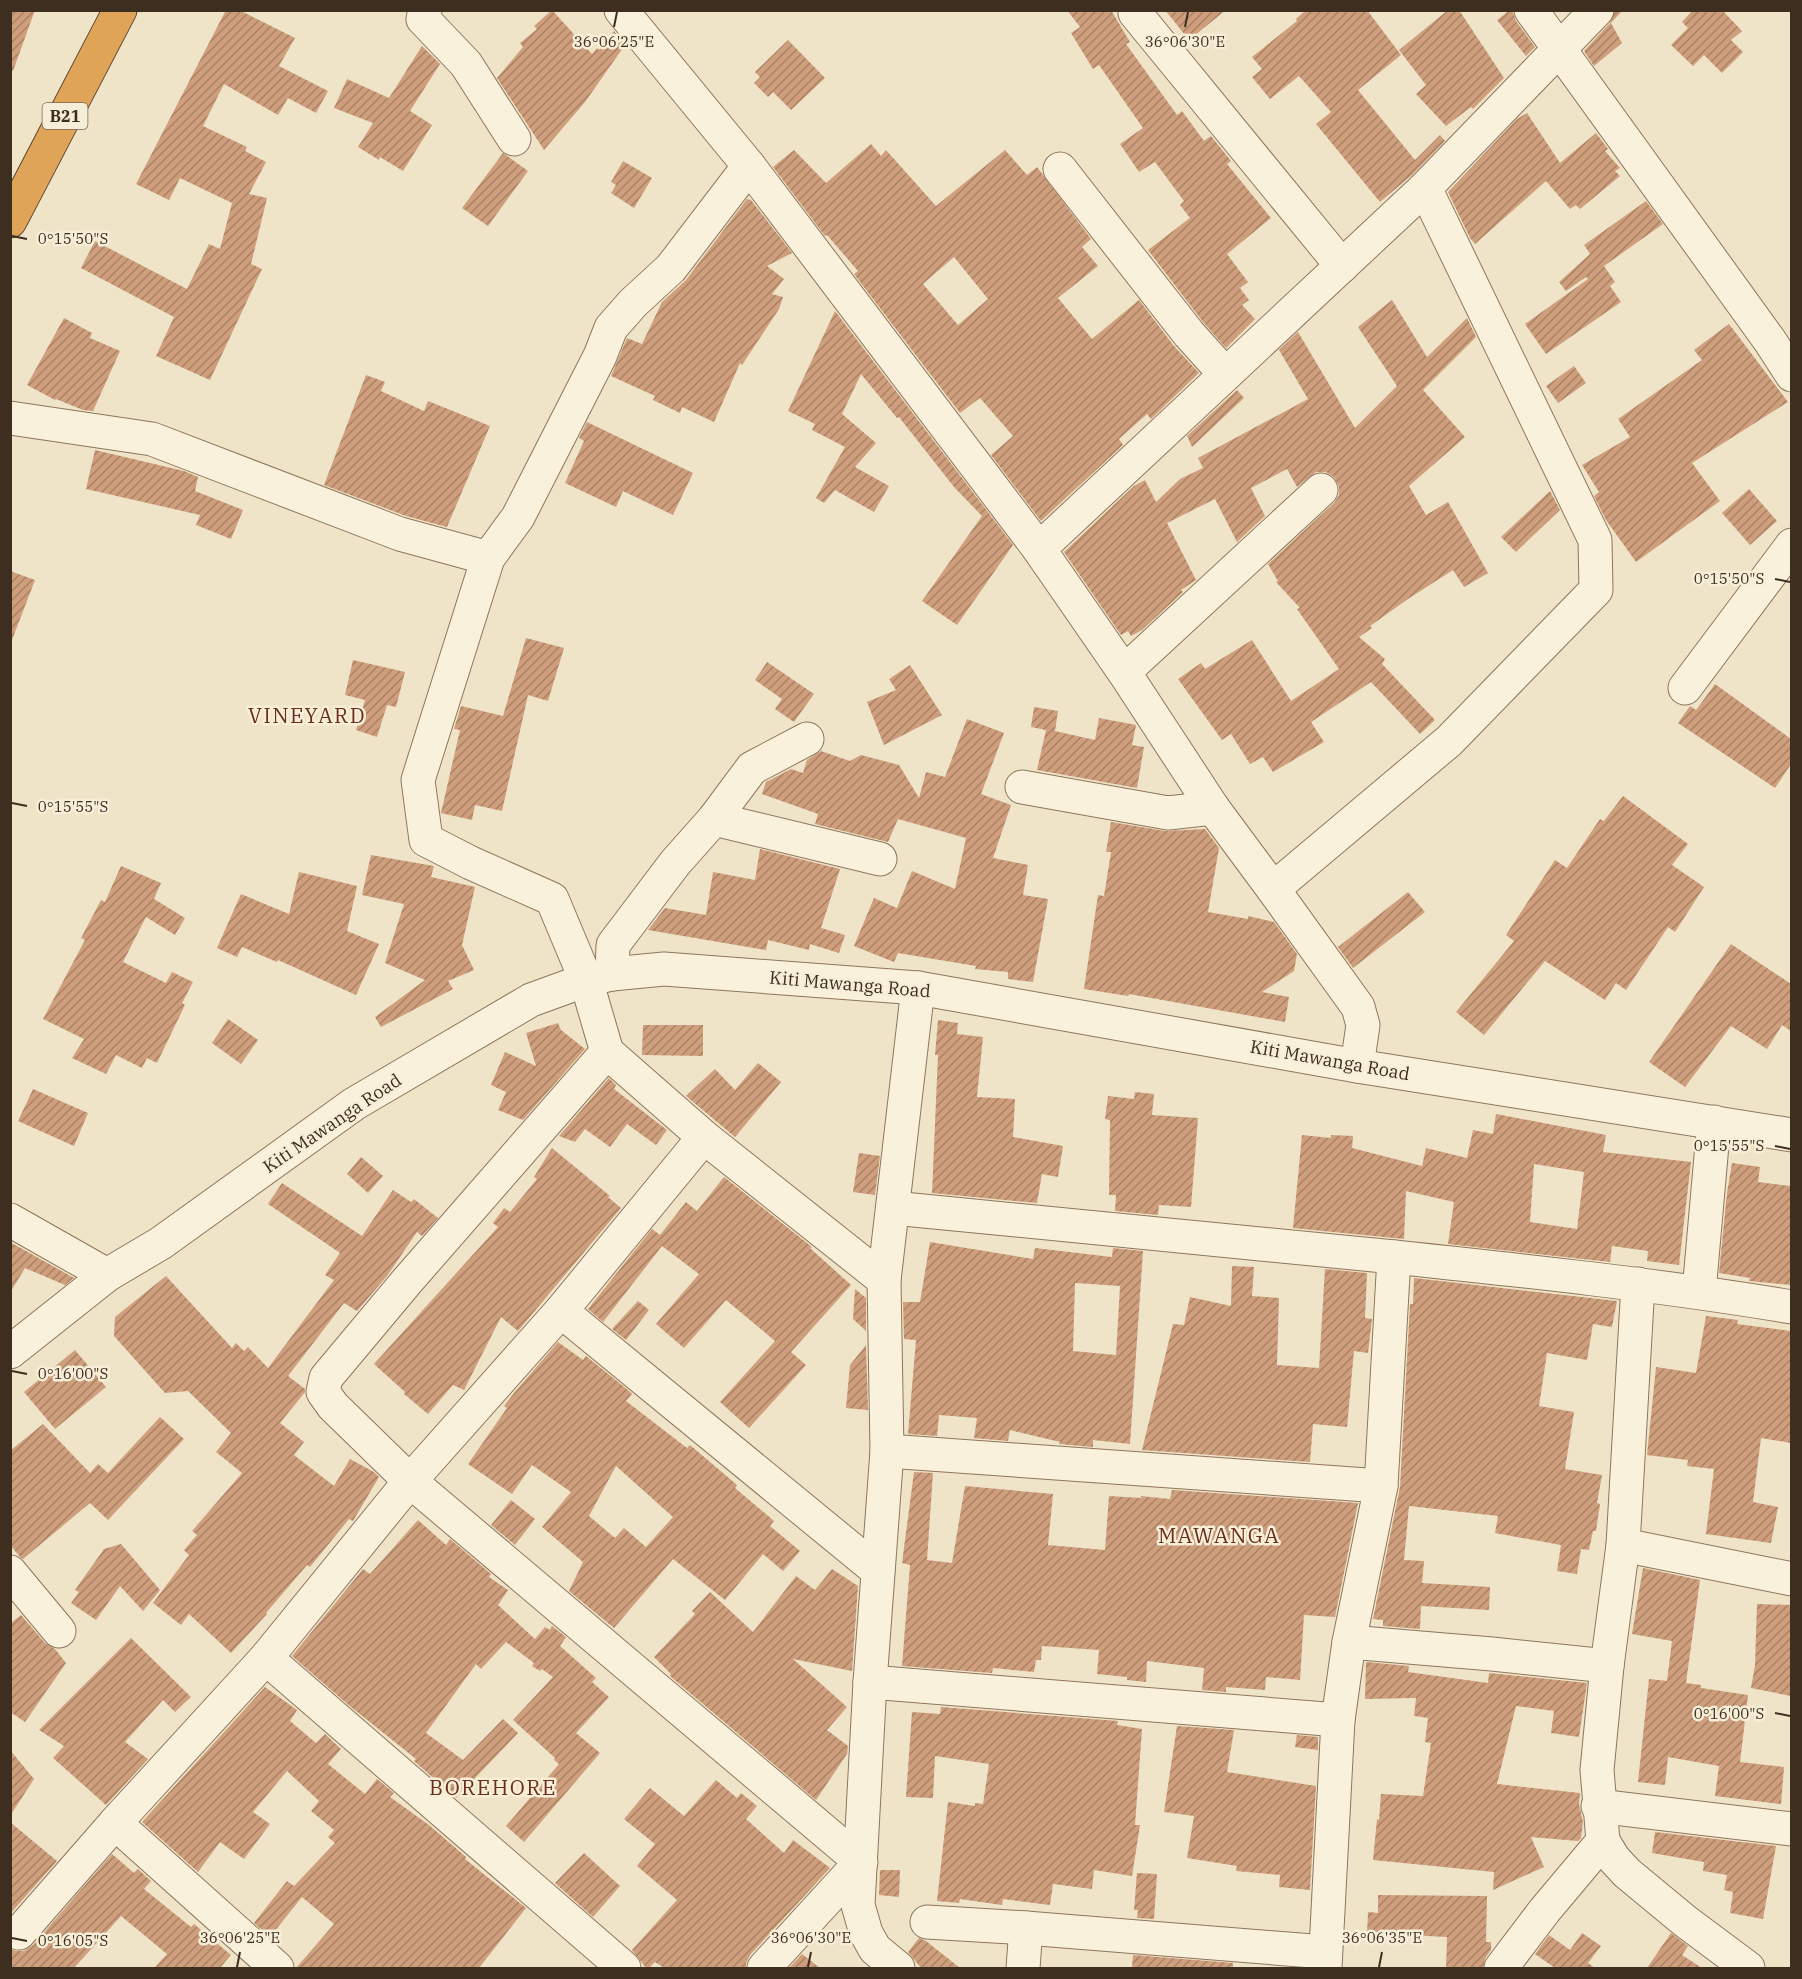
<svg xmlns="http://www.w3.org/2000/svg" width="1802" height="1979" font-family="'IBM Plex Serif',serif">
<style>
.building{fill:url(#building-hatch);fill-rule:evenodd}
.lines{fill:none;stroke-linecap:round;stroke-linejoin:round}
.minor-casing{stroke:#8d765c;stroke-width:35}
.highway-casing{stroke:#5b4430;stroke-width:35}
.minor{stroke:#faf1dc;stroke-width:33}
.highway{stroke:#e0a458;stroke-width:33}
.ticks{fill:none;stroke:#3d2e20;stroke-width:2}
.labels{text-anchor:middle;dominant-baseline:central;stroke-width:5;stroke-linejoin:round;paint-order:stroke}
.shield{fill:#f7eed8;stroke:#756857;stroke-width:1.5}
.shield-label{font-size:16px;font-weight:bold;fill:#3d2e20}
.street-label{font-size:18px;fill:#3d2e20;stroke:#f7eed8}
.quarter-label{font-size:21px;letter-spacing:1.5px;fill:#6b2e1e;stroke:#f7eed8}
.ticks-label{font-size:15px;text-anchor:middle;fill:#3d2e20;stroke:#f7eed8;stroke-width:5;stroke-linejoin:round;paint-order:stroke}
</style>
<defs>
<pattern id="building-hatch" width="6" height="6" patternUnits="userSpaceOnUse" patternTransform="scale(1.5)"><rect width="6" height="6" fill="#cf9f7d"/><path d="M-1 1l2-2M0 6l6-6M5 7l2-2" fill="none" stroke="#a98266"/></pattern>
</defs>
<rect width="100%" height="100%" fill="#f0e4c8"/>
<g class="building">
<polygon points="10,10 35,10 13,71 10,70"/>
<polygon points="226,10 239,10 295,38 279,66 328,91 316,113 288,98 278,115 224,84 203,126 247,147 245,151 266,162 249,194 267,198 251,264 262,269 210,380 156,356 174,317 81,268 95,241 187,289 209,244 220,249 232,203 180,178 169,200 136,184"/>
<polygon points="552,10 592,54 597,48 599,50 614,31 625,45 585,102 544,150 497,78 523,47 520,43 537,29 534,26"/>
<polygon points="1067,10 1111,10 1130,42 1126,44 1177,115 1182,111 1204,141 1211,136 1231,161 1227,164 1271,218 1227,254 1248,282 1240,288 1249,300 1242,305 1255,319 1226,348 1203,322 1148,250 1190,218 1180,205 1184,201 1155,162 1139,172 1120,144 1143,128 1099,65 1093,69 1071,33 1080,27"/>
<polygon points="1165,10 1226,10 1189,40"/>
<polygon points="1306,10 1367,10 1401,55 1358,90 1415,160 1440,135 1445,141 1412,175 1380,202 1316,124 1331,112 1299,76 1270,99 1252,77 1262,69 1252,57 1297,21 1296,19"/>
<polygon points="1448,10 1459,10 1504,78 1473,109 1471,107 1446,126 1416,94 1426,85 1399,50"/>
<polygon points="1510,10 1512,10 1516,21 1535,47 1526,56 1497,20"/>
<polygon points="1615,10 1623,10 1611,23 1622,43 1594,66 1584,51 1610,23"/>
<polygon points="1693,10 1722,10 1742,31 1731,40 1743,52 1722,73 1704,55 1693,66 1671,45 1688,28 1682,22"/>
<polygon points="788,40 825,78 791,110 773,92 768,97 754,83 760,77 755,72"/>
<polygon points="422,46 440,64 410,111 432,125 403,171 380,157 379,160 358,147 373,123 334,108 347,79 389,98"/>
<polygon points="1527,113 1560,163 1596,133 1608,149 1605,151 1620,168 1615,171 1620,176 1580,209 1576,205 1570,209 1546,181 1475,244 1470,238 1448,192 1517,119"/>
<path d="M871 144 881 156 886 150 936 206 1005 150 1027 175 1037 167 1091 239 1082 247 1098 266 1058 298 1092 339 1139 300 1174 346 1199 373 1151 419 1147 414 1119 439 1123 445 1041 521 991 455 1013 436 980 398 960 413 854 274 858 271 827 235 825 236 773 167 794 150 826 183ZM954 257 988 299 958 325 923 284Z"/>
<polygon points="503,153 528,171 488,226 462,208"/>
<polygon points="623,161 652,178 634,208 611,193 616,185 611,182"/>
<polygon points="747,199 751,200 792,253 767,266 784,279 772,294 783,297 779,309 742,365 740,363 714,422 682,407 680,413 653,400 655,396 611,376 627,338 642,344 662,302 686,280"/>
<polygon points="1646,201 1663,224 1604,266 1615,282 1610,286 1621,302 1546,354 1525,324 1588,279 1586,277 1566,291 1559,282 1590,254 1584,245"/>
<polygon points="1392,300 1427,357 1467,318 1476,337 1423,390 1465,437 1409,486 1426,515 1448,502 1488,573 1464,587 1453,570 1408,599 1370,626 1372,628 1359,637 1385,659 1382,664 1435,720 1420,734 1371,682 1311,722 1324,742 1273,772 1263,757 1250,764 1231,734 1222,740 1178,679 1201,663 1205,669 1252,640 1291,701 1339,669 1297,609 1300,608 1276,582 1278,581 1268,564 1334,503 1339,495 1339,486 1334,477 1326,472 1316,472 1297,487 1287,469 1251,488 1265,516 1237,542 1215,499 1167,523 1196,580 1181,590 1183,592 1142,630 1131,636 1128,631 1121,635 1064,552 1134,486 1145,480 1156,502 1180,479 1203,468 1198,458 1308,399 1279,350 1298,332 1355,428 1397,386 1358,327"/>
<polygon points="835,311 1013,545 957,625 922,601 982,516 954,487 899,417 897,418 861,374 842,414 876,443 855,467 889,486 874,512 835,490 824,503 816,498 845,447 812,430 815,424 788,411"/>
<polygon points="64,318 92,333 90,338 120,351 93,411 83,410 56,399 55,400 27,385"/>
<polygon points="1729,324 1788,402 1692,463 1720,501 1636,562 1606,520 1594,496 1599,492 1582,465 1630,437 1618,419 1702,360 1694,350"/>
<polygon points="1574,366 1586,383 1558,403 1546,386"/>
<polygon points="366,375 385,382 381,391 424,411 428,401 490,426 447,527 406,516 324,485"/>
<polygon points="1237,390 1244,398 1192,447 1187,436"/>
<polygon points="587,422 693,473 673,515 623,491 616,507 565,483 584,441 579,438"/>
<polygon points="95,450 184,471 198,477 195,491 243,510 231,539 196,525 200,515 86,489"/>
<polygon points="1749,489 1777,521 1750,545 1722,513"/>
<polygon points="1550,491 1560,510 1516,552 1501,537"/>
<polygon points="10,571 35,580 12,640 10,640"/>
<polygon points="526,638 564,648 548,701 528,695 502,811 475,805 472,820 441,813 460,730 454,729 461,706 503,716"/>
<polygon points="353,660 405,672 396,707 387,705 377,737 356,730 365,700 345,695"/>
<polygon points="767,662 814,694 794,722 775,709 782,699 755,680"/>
<polygon points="910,665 942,715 884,745 867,702 896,690 889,679"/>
<polygon points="1715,684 1791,739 1791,764 1775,788 1678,723 1690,706 1696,710"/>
<polygon points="1034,707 1058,711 1055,731 1095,740 1099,718 1136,725 1132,745 1144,747 1137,788 1037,770 1046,730 1031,727"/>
<polygon points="967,719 1004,733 981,794 1011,805 993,858 1028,865 1023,895 1048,899 1033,982 1008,979 1008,972 975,969 976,966 898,953 894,962 854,946 874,898 897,908 912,871 955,889 966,838 898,819 888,842 815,824 818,814 762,794 766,782 791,769 803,773 807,760 821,751 850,761 861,755 899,765 919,798 926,772 945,777"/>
<polygon points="1623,796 1688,844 1672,865 1704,887 1675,932 1668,927 1626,990 1616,983 1605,1000 1545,961 1484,1035 1456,1012 1514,941 1506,935 1555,860 1567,868 1600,819 1604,821"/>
<polygon points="1111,822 1165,831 1205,829 1219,848 1208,912 1248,919 1248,916 1274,922 1297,954 1294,971 1262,992 1289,997 1285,1022 1129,994 1128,996 1084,989 1098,895 1104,896 1111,852 1106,852"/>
<polygon points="760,849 840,869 821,928 845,935 839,953 810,944 809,950 768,940 766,950 648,930 665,908 706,915 713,872 755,880"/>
<polygon points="371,855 434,866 431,877 475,887 462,945 474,970 448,981 453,989 381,1027 375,1017 425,980 385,963 404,904 362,895"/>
<polygon points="121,866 161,883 154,899 185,918 175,935 146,917 123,962 166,983 172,972 193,982 182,1003 185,1005 157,1063 147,1058 142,1068 116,1055 106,1074 72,1058 84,1039 43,1019 85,940 81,938 101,900 105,902"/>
<polygon points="299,872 357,886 347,931 379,944 356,995 278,960 277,962 242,947 237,957 217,948 241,894 289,914"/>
<polygon points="1408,892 1425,912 1353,968 1338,947"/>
<polygon points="1731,944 1791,984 1791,1031 1782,1025 1767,1049 1731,1026 1685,1087 1649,1062"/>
<polygon points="228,1019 258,1040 241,1064 212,1043"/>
<polygon points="938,1020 958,1023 957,1034 983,1037 977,1097 1015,1099 1013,1137 1063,1146 1058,1177 1042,1174 1037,1203 932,1193 938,1055 935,1055"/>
<polygon points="558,1023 561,1030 585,1049 523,1120 498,1110 506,1092 491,1085 505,1052 536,1066 526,1033"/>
<polygon points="643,1025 703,1025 703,1056 642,1055"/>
<polygon points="758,1063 781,1082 735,1137 686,1096 715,1069 735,1090"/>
<polygon points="609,1078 616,1085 614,1089 667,1130 656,1145 627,1124 610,1147 585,1129 575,1142 559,1136"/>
<polygon points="33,1089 88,1113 74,1146 18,1121"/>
<polygon points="1135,1092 1154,1094 1152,1115 1198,1118 1191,1207 1159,1205 1158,1215 1115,1211 1116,1195 1109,1195 1110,1120 1105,1119 1108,1096 1134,1099"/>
<path d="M1496 1114 1606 1135 1603 1152 1691 1162 1679 1265 1647 1261 1648 1251 1612 1246 1610 1262 1448 1244 1454 1202 1406 1191 1404 1239 1293 1228 1302 1135 1331 1138V1135L1353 1136 1352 1148 1422 1166 1426 1148 1467 1158 1473 1130 1493 1134ZM1534 1164 1584 1172 1577 1229 1530 1222Z"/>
<polygon points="552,1148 610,1196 608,1197 621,1208 518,1331 501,1317 464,1390 453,1385 428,1414 404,1394 405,1392 374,1364 498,1227 493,1223 504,1208 510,1212 537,1179 534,1177"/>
<polygon points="859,1153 880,1156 875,1195 853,1192"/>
<polygon points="361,1157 383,1176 368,1193 347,1174"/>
<polygon points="1732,1163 1760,1167 1758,1182 1791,1186 1791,1285 1749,1281 1750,1278 1719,1273 1727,1193"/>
<polygon points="724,1177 812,1247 810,1248 851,1285 791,1352 806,1365 749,1428 720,1402 775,1341 726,1300 684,1348 656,1324 699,1274 662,1246 603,1322 588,1309 652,1229 660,1235 686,1202 697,1211"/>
<polygon points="282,1183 362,1236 393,1190 411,1202 414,1199 438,1218 422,1236 417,1232 387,1276 357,1311 344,1303 288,1376 305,1389 305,1392 280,1423 304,1442 294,1455 334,1486 350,1459 374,1472 379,1477 353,1521 349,1519 310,1567 307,1565 266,1613 267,1614 231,1653 189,1614 181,1625 153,1603 189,1555 184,1550 197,1535 192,1531 242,1473 216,1452 231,1433 188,1391 165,1393 114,1336 115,1317 166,1276 232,1348 236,1343 244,1351 248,1347 268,1368 334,1280 325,1275 340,1253 268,1204"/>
<polygon points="10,1242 74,1278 65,1285 25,1268 10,1293"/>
<path d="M930 1242 1033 1259 1035 1248 1112 1257 1113 1248 1143 1251 1130 1444 1093 1440V1447L1059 1444 1060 1442 1010 1430 1008 1441 974 1438 977 1418 939 1415 937 1436 908 1434 916 1340 904 1339 903 1302H920ZM1075 1283 1120 1286 1116 1355 1073 1351Z"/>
<polygon points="1232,1266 1254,1267 1252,1296 1279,1298 1277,1365 1319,1368 1325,1269 1367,1273 1365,1318 1372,1319 1368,1353 1354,1351 1347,1427 1313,1424 1310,1462 1142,1450 1173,1324 1184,1325 1190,1297 1231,1306"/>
<polygon points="1414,1278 1617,1301 1612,1327 1593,1324 1587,1360 1547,1353 1539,1406 1574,1412 1565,1469 1602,1475 1597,1503 1600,1504 1596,1531 1593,1531 1589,1550 1581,1549 1577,1574 1557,1571 1561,1545 1495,1533 1498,1516 1409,1506 1404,1560 1424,1561 1422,1583 1490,1587 1489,1610 1421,1606 1420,1629 1383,1626 1383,1620 1373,1619 1400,1487 1410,1304 1413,1304"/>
<polygon points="855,1289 866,1298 866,1331 853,1319"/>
<polygon points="638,1301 649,1310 626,1340 612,1329"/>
<polygon points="1706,1316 1738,1320 1737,1324 1791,1331 1791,1443 1761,1438 1753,1502 1778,1507 1771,1543 1706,1534 1714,1469 1687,1466 1688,1460 1647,1455 1656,1367 1696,1373"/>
<path d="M558 1342 583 1360 586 1356 628 1390 632 1394 626 1401 687 1448 690 1445 737 1485 735 1488 774 1521 770 1526 800 1551 783 1571 763 1554 725 1600 673 1559 614 1628 569 1591 583 1562 542 1527 571 1492 532 1465 512 1494 468 1464 507 1408 504 1406 514 1393ZM616 1466 673 1517 646 1547 624 1528 615 1538 589 1516Z"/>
<polygon points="866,1345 868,1410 846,1408 850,1365"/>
<polygon points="75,1350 106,1387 55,1429 24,1392"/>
<polygon points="160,1417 184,1439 108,1520 90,1503 23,1559 21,1558 10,1545 10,1451 43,1424 90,1473 98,1464 108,1473"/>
<polygon points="914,1472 933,1473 927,1560 952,1563 965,1486 1053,1494 1048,1545 1105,1550 1109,1496 1141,1498 1141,1496 1170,1499 1172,1490 1358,1503 1335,1617 1304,1615 1300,1680 1266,1677 1265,1690 1226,1687 1226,1692 1202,1690 1204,1668 1147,1661 1146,1682 1127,1680 1127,1677 1097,1674 1099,1650 1042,1646 1041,1660 1036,1660 1034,1672 993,1668 992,1673 902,1666 910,1565 902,1563"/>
<polygon points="511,1500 535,1519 515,1545 491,1525"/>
<polygon points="418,1520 446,1545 450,1539 491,1574 489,1577 508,1590 498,1605 535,1639 545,1627 550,1630 552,1626 566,1637 560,1646 596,1678 592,1682 609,1697 576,1733 600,1753 524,1842 506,1826 559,1764 554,1760 555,1758 513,1720 553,1677 542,1669 540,1671 532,1666 534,1663 506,1642 481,1669 476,1664 426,1733 463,1760 503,1719 518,1733 456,1798 414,1761 416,1759 351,1707 292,1656 363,1569 370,1574"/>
<polygon points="121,1544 160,1590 143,1611 120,1586 96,1620 71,1603 79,1592 75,1590 104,1549"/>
<polygon points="1643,1568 1700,1580 1686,1683 1701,1685 1701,1688 1748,1695 1740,1762 1784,1767 1781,1804 1715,1796 1719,1766 1668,1757 1665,1785 1638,1782 1649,1679 1667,1681 1672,1641 1632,1634"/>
<polygon points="832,1569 858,1586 852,1671 793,1659 847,1707 827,1730 848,1746 847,1754 816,1800 670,1676 671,1674 654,1657 695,1614 692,1611 710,1592 753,1632 796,1576 815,1590"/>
<polygon points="1757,1604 1791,1605 1791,1696 1751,1688 1755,1665"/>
<polygon points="21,1615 45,1643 55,1649 66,1663 25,1722 10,1712 11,1623"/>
<polygon points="131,1638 191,1697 175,1712 163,1700 125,1742 148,1759 106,1805 53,1758 64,1746 39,1730"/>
<polygon points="1366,1662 1409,1666 1408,1672 1488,1683 1489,1673 1587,1683 1579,1737 1551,1733 1554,1711 1516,1706 1497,1784 1580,1793 1579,1804 1583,1822 1581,1838 1578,1841 1531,1837 1544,1867 1493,1890 1494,1872 1373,1860 1377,1819 1379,1820 1381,1794 1423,1796 1431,1743 1425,1742 1428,1718 1414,1716 1416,1698 1365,1699"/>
<polygon points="265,1687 297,1710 290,1721 316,1743 325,1734 341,1749 328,1764 365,1794 377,1779 394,1793 390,1797 429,1825 466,1857 465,1859 526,1908 479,1968 296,1968 334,1924 302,1897 270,1937 254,1923 287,1881 294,1886 335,1843 328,1837 334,1830 311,1811 319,1801 287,1771 253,1812 270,1824 244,1859 220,1842 198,1872 142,1822"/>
<polygon points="941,1707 1118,1721 1117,1725 1142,1729 1135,1825 1140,1825 1132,1876 1094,1870 1092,1889 1053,1884 1050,1905 1003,1899 1002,1905 960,1899 959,1903 937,1901 948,1802 975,1806 975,1803 983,1804 989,1764 935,1756 933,1798 906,1797 912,1712 940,1714"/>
<polygon points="1177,1726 1234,1730 1227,1772 1316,1786 1310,1890 1279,1887 1280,1875 1236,1871 1237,1866 1187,1858 1194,1816 1164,1812"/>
<polygon points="1297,1735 1318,1737 1318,1750 1295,1747"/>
<polygon points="10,1750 34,1779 10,1816"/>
<polygon points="716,1780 737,1798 741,1793 757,1806 746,1819 784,1853 793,1840 830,1868 750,1955 746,1963 746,1968 664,1968 655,1962 649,1968 646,1968 632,1950 677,1900 637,1866 655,1844 624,1819 650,1788 684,1816"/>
<polygon points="10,1822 57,1861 10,1914"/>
<polygon points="1655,1832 1776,1846 1763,1919 1730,1913 1733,1892 1724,1890 1727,1875 1703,1871 1704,1862 1652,1853"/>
<polygon points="584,1853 620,1886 593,1917 555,1883"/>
<polygon points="112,1854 134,1873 138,1869 151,1881 144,1889 191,1927 194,1924 231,1955 220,1968 154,1968 167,1954 121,1916 74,1968 10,1968 10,1949 16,1951 24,1951 33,1945"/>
<polygon points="880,1870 900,1870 899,1897 879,1895"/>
<polygon points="1137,1873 1157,1874 1154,1919 1137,1918 1138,1910 1134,1910"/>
<polygon points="1378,1895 1487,1896 1486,1942 1491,1942 1491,1950 1486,1957 1483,1968 1446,1968 1447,1937 1367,1933 1368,1912 1378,1913"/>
<polygon points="1582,1933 1601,1946 1588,1963 1595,1968 1555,1968 1535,1954 1549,1935 1570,1950"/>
<polygon points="1671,1933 1688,1946 1682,1955 1702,1968 1647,1968"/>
<polygon points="919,1938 926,1941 960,1968 921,1968 908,1952"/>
<polygon points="802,1954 820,1968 789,1968"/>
<polygon points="1133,1955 1233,1963 1233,1968 1132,1968"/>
</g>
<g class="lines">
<defs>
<g id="minor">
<polyline points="425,10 423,19 466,64 514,139"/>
<polyline points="621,10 749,166 1039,549 1124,672 1213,808 1273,889 1358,1007 1363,1025 1357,1066"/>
<polyline points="1531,10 1770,341 1792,375"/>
<polyline points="1135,13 1342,266"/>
<polyline points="1060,169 1189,334 1216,364 1228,372"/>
<polyline points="10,418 152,439 400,534 488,558 518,517 600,356 611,328 633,303 671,268 749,166"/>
<polyline points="1039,549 1425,188 1597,10"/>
<polyline points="488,558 418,780 426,840 471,863 552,899 586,980 607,1052"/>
<polyline points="1124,672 1321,490"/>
<polyline points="1685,688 1792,545"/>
<polyline points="1022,787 1168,813 1213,808"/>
<polyline points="714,819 880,859"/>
<polyline points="1273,889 1449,741 1596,590 1595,540 1425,188"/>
<polyline points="612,974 613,945 675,863 714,819 752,768 807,739"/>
<polyline points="893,1208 1394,1257 1381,1486 1349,1642 1338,1720 1325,1968"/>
<polyline points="10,1220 107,1275"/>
<path d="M1394 1257C1527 1271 1660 1285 1792 1307"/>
<polyline points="1638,1284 1623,1545 1607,1666 1597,1770 1603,1841 1614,1859 1627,1873 1685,1921 1748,1968"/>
<polyline points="1699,1292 1714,1122"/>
<polyline points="561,1311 878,1571"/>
<polyline points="10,1352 107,1275 161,1243 354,1104 531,1000 586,980 612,974 664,969 918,988 1357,1066 1792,1135"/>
<polyline points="887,1451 1381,1486"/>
<polyline points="1623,1545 1792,1579"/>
<polyline points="10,1572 59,1631"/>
<polyline points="1349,1642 1492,1654 1607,1666"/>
<polyline points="266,1658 624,1968"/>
<polyline points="870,1682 1338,1720"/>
<polyline points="1598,1806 1792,1829"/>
<polyline points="115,1823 277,1968"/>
<polyline points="927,1922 1026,1928 1325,1952"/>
<polyline points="19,1933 115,1823 266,1658 410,1481 561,1311 704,1137"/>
<polyline points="764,1968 861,1862 410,1481 333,1406 323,1392 326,1378 408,1280 607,1052 704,1137 884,1280"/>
<polyline points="898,1968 875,1949 866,1933 858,1905 870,1682 887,1451 884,1280 918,988"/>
<polyline points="1023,1968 1026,1928"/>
<polyline points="1501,1968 1545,1910 1603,1841"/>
</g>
<polyline id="highway" points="10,221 120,10"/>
</defs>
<use href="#minor" class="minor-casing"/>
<use href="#highway" class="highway-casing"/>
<use href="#minor" class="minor"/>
<use href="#highway" class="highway"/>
</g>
<path class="ticks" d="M614 27 617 12M1185 27 1188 12M12 236 27 239M1775 579 1790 582M12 803 27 806M1775 1146 1790 1149M12 1371 27 1374M1775 1713 1790 1716M12 1938 27 1941M237 1967 240 1952M808 1967 811 1952M1379 1967 1382 1952"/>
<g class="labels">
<rect class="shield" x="42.5" y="103" width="45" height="26" rx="4.5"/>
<g class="shield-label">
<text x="65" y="116">B21</text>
</g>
<g class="street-label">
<text transform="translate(850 984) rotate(5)">Kiti Mawanga Road</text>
<text transform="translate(1330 1060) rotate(10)">Kiti Mawanga Road</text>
<text transform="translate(332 1123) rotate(-34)">Kiti Mawanga Road</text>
</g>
<g class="quarter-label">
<text x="307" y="715">VINEYARD</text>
<text x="1219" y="1535">MAWANGA</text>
<text x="493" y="1787">BOREHORE</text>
</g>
</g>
<g class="ticks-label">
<text x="614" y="47">36°06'25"E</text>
<text x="1185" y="47">36°06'30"E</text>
<text x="73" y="244">0°15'50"S</text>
<text x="1729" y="584">0°15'50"S</text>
<text x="73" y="812">0°15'55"S</text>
<text x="1729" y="1151">0°15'55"S</text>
<text x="73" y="1379">0°16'00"S</text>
<text x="1729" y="1719">0°16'00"S</text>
<text x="240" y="1943">36°06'25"E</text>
<text x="811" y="1943">36°06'30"E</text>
<text x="1382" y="1943">36°06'35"E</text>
<text x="73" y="1946">0°16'05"S</text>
</g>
<rect width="1802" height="1979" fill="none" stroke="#3d2e20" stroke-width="24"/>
</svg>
